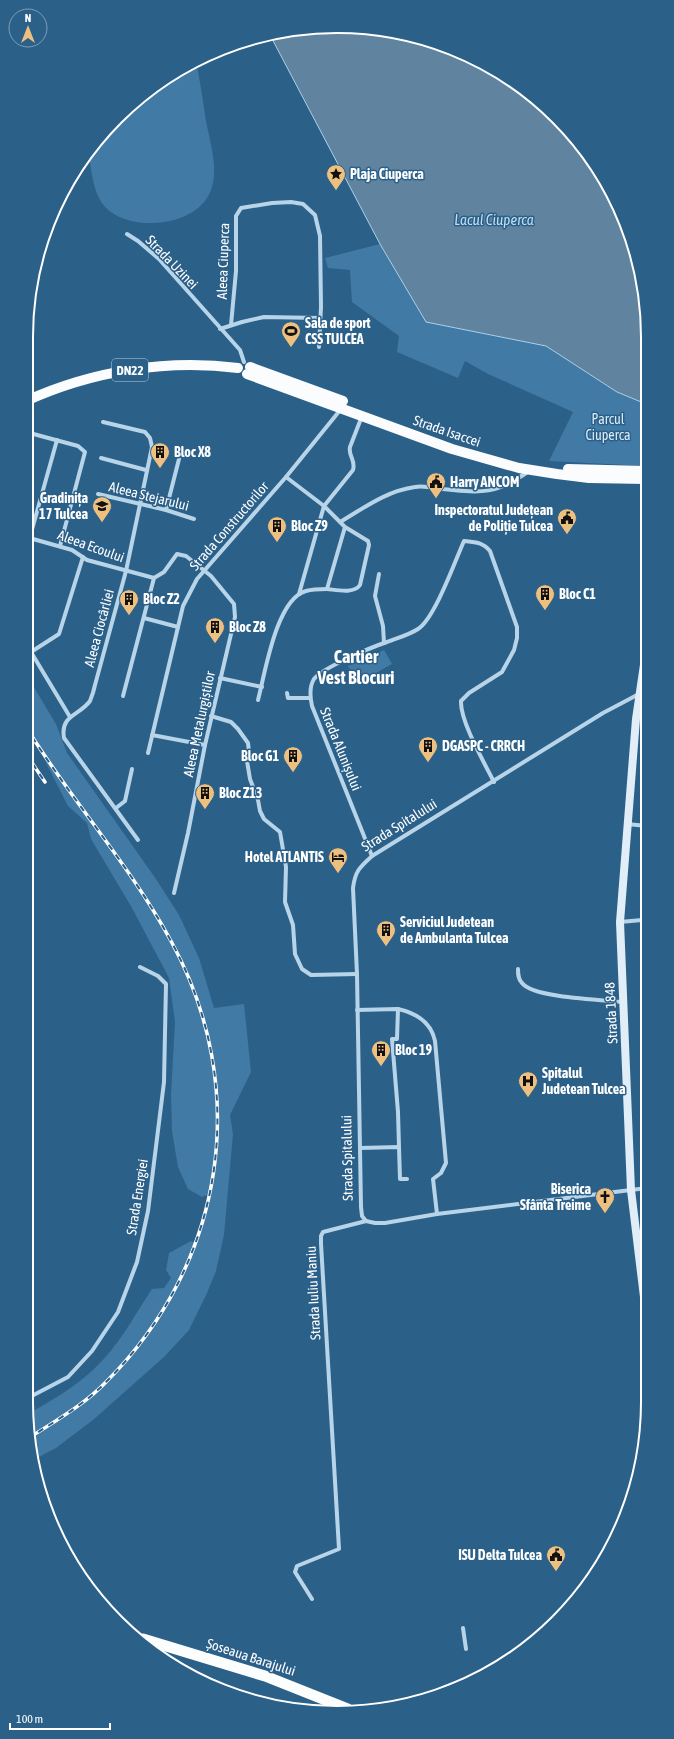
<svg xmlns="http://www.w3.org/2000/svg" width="674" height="1739" font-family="'Asap Condensed',sans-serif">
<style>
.green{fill:#407aa5}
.water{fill:#60849f;stroke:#add0e8}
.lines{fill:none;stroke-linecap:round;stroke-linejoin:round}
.minor{stroke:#b8d4e8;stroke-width:4}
.secondary{stroke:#e1eef8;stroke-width:8}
.primary{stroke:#fafcfe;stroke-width:10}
.trunk{stroke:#fcfefe;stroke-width:11}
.rail-casing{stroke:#fff;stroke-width:3.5}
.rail{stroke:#2b6089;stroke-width:2;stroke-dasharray:6;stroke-linecap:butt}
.labels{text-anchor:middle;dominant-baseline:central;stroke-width:3;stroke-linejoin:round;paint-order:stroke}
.shield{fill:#2b6089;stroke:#bfcfdc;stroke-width:1}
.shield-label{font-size:13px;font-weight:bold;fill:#fff}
.poi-label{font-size:14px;font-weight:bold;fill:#fff;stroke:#2b6089;text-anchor:start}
.street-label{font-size:14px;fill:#fff;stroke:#2b6089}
.park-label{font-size:14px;fill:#dbebf7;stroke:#2b6089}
.water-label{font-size:15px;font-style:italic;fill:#c4ddf0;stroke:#2b6089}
.district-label{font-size:18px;font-weight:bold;fill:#fff;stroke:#2b6089}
.rim{fill:none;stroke:#fff;stroke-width:2}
</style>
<rect width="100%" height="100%" fill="#2b6089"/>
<g class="green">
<path d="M196 61C200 81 203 101 206 121 210 142 219 169 211 190 198 227 131 233 106 208 92 193 92 170 88 151L132 103 182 68Z"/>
<polygon points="380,244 426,322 546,346 617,392 646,404 646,466 549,461 573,412 488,374 465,361 458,378 397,352 399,336 352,302 350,270 328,268 325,258"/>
<polygon points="384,650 392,664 358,683 348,666"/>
<path d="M26 674 56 724 67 753 156 879 179 915 199 958 214 1008 244 1004 251 1072 230 1115 233 1134 224 1235 216 1271 207 1293 189 1330 164 1357 93 1420 56 1448 35 1459 28 1414C51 1401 75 1387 94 1369 118 1347 134 1316 152 1289L164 1288 171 1278 166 1270 169 1253 191 1241 195 1243 210 1194 202 1197 188 1189 178 1167 172 1131 171 1094 175 1022 169 978 132 908 91 839 87 823 68 806 35 741 26 728Z"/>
</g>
<polygon class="water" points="358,27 418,37 510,78 571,132 624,218 645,296 646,404 617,392 546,346 426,322 380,244 270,35 297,29"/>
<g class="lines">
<g class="minor">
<polyline points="127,234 138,241 159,259 240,350 244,362"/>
<polyline points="231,325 236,271 236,216 241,208 272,203 291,202 303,204 315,215 320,236 321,307 319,347"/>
<polyline points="220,329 242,322 264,317 320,318"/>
<path d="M103 422 145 432 150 438 152 447 126 571 95 685C94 690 92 696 90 701 79 716 60 715 64 738L138 840"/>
<polyline points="26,432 78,446 85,452 60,546"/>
<polyline points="101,458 146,470"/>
<path d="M286 477 324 506 345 527 368 541 369 545 360 585C354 594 337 590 327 589L345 527"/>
<polyline points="98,494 166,510 194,519"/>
<polyline points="166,510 179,459"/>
<path d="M340 522C364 508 386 491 415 487 423 485 434 488 442 489 482 493 495 495 529 471"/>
<polyline points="26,537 72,550 87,560 154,578 164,572 177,554 186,556 211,576 234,604 235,617 205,745 188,833 174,893"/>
<polyline points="26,551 57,440"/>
<polyline points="379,574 375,596 383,626 384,643"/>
<path d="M299 594 324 506 353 470C356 460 348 456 350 447L362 416"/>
<polyline points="144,618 178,627"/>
<polyline points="220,678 262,687"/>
<polyline points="287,693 288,698 310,698"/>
<polyline points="123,696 154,578"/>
<path d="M258 700C265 674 276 599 306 591 313 589 320 589 327 589"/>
<polyline points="211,716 231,722 238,729 248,743 249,752 247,761 250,779 258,800 260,811 264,819 280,832 286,867 285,902 293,925 295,954 302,969 311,975 357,974"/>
<polyline points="70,717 31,652 59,634 83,557"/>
<polyline points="152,735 205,745"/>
<polyline points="148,753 183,606 197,579 286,477 341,409"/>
<polyline points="116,808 125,801 132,769"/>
<polyline points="627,824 647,826"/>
<path d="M372 856 312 706C310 697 309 687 314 679 322 668 372 647 387 642 397 638 409 635 418 629 435 618 455 561 464 541 475 542 483 542 490 551L517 627V638L514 650 502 672 469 693 461 701C460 721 484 762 494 782"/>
<polyline points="620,922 642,920 647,921"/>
<path d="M518 969C518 974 518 979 522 983 533 998 604 1000 623 1002"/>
<path d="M398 1009C416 1013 431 1022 435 1041L446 1163 441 1173 433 1179 437 1214"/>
<polyline points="357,1010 398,1009 397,1039 392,1039 398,1112 399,1147"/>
<polyline points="360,1148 399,1147 400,1179 407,1179"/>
<path d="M366 1221 362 1216 361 1207 357 974 353 888C355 871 360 867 372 856L603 713 639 694"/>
<polyline points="26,1399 68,1377 92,1351 118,1312 137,1262 148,1211 164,1082 166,984 158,976 140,967"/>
<polyline points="312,1599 295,1572 297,1566 339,1549 321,1244 321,1236 323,1232 366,1221 375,1223 385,1223 437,1214 647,1188"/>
<polyline points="463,1628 466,1649"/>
<path d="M429 1697C443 1686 456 1682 473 1680"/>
</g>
<polyline class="secondary" points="646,651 636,719 620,922 631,1190 648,1330"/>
<g class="primary">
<polyline points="250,367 343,401"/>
<polyline points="247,374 452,449 519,468 557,474 589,478 646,479"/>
<path d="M26 401C92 371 166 359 238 368"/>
<polyline points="568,469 646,471"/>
</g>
<polyline class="trunk" points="143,1639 265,1676 348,1709"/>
<defs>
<g id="rail">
<path d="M26 727C71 800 130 865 171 941 252 1089 225 1263 106 1382 85 1404 57 1420 32 1436"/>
<polyline points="26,754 45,782"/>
</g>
</defs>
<use href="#rail" class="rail-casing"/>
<use href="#rail" class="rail"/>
</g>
<defs>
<symbol id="sight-pin" viewBox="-11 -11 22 30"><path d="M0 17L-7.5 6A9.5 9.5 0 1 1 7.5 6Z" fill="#eec080" stroke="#2b6089"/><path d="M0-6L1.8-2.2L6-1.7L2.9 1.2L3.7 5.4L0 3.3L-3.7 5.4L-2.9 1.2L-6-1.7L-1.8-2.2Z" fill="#111"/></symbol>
<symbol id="stadium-pin" viewBox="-11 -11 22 30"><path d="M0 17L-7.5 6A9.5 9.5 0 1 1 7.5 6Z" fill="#eec080" stroke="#2b6089"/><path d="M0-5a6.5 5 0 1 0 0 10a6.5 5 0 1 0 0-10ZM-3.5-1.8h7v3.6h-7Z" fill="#111"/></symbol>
<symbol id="building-pin" viewBox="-11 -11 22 30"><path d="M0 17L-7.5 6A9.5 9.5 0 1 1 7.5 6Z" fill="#eec080" stroke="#2b6089"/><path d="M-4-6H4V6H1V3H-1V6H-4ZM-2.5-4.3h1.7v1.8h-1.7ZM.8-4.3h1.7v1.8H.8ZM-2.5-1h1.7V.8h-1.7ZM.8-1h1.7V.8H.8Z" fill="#111"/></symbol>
<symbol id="civic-pin" viewBox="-11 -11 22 30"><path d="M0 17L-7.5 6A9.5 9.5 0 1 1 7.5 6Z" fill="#eec080" stroke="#2b6089"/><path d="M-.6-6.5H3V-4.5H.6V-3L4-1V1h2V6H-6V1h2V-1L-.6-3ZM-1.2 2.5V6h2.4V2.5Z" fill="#111"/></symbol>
<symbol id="school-pin" viewBox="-11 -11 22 30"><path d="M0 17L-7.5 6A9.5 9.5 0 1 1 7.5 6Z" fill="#eec080" stroke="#2b6089"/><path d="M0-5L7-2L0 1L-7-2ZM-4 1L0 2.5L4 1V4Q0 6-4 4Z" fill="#111"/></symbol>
<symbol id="hotel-pin" viewBox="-11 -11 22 30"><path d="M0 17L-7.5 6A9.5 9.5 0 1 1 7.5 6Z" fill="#eec080" stroke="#2b6089"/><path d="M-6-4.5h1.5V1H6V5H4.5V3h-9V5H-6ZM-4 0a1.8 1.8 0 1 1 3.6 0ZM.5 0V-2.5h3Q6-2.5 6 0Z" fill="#111"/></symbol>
<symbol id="hospital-pin" viewBox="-11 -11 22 30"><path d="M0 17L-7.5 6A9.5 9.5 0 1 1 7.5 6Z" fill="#eec080" stroke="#2b6089"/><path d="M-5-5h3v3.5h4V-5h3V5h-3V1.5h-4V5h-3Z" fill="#111"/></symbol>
<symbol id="church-pin" viewBox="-11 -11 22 30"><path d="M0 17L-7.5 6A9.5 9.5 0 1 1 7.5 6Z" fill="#eec080" stroke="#2b6089"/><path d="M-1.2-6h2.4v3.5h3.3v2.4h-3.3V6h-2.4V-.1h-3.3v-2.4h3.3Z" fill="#111"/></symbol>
</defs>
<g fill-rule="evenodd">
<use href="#sight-pin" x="325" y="163" width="22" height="30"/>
<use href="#stadium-pin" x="280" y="320" width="22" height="30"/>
<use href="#building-pin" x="149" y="441" width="22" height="30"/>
<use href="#civic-pin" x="425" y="471" width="22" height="30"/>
<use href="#school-pin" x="91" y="495" width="22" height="30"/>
<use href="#civic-pin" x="556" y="507" width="22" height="30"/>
<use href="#building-pin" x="266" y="515" width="22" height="30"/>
<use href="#building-pin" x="534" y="583" width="22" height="30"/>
<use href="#building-pin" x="118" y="588" width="22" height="30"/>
<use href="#building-pin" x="204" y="616" width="22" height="30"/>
<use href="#building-pin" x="417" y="735" width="22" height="30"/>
<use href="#building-pin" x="282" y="745" width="22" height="30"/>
<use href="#building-pin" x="194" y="782" width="22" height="30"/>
<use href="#hotel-pin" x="327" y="846" width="22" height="30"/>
<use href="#building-pin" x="375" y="919" width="22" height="30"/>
<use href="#building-pin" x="370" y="1039" width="22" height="30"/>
<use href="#hospital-pin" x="517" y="1070" width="22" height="30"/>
<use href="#church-pin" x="594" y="1186" width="22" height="30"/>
<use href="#civic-pin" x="545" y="1544" width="22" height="30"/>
</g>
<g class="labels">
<rect class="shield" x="112" y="359" width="36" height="22" rx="3"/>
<g class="shield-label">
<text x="130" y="370">DN22</text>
</g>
<g class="poi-label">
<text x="350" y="174">Plaja Ciuperca</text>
<text x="305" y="323">Sala de sport<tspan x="305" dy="16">CSS TULCEA</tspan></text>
<text x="174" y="452">Bloc X8</text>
<text x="450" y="482">Harry ANCOM</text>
<text x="88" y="498" text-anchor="end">Gradinița<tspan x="88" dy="16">17 Tulcea</tspan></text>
<text x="553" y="510" text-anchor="end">Inspectoratul Județean<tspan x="553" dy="16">de Poliție Tulcea</tspan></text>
<text x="291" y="526">Bloc Z9</text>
<text x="559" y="594">Bloc C1</text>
<text x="143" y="599">Bloc Z2</text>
<text x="229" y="627">Bloc Z8</text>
<text x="442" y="746">DGASPC - CRRCH</text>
<text x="279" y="756" text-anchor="end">Bloc G1</text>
<text x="219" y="793">Bloc Z13</text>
<text x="324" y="857" text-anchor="end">Hotel ATLANTIS</text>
<text x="400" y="922">Serviciul Judetean<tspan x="400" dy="16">de Ambulanta Tulcea</tspan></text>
<text x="395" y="1050">Bloc 19</text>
<text x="542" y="1073">Spitalul<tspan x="542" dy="16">Judetean Tulcea</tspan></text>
<text x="591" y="1189" text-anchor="end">Biserica<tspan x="591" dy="16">Sfânta Treime</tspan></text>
<text x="542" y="1555" text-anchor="end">ISU Delta Tulcea</text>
</g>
<g class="street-label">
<text transform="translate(223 261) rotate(-88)">Aleea Ciuperca</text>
<text transform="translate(172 262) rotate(46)">Strada Uzinei</text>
<text transform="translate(447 431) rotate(19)">Strada Isaccei</text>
<text transform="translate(149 496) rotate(14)">Aleea Stejarului</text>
<text transform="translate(229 526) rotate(-49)">Strada Constructorilor</text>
<text transform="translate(91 546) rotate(20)">Aleea Ecoului</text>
<text transform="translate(99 628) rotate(-75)">Aleea Ciocârliei</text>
<text transform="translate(199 724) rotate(-78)">Aleea Metalurgiștilor</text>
<text transform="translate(341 749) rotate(68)">Strada Alunișului</text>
<text transform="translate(399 825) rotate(-32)">Strada Spitalului</text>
<text transform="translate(611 1013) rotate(-93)">Strada 1848</text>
<text transform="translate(347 1158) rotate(-91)">Strada Spitalului</text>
<text transform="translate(137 1197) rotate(-81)">Strada Energiei</text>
<text transform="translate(313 1293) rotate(-93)">Strada Iuliu Maniu</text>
<text transform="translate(251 1657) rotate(18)">Șoseaua Barajului</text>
</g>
<g class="park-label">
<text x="608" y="419">Parcul<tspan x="608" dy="16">Ciuperca</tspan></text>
</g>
<g class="water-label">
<text x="494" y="219">Lacul Ciuperca</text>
</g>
<g class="district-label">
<text x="356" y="656">Cartier<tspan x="356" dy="21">Vest Blocuri</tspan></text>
</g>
</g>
<path d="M0 0H674V1739H0ZM337 33H337A304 304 0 0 1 641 337V1402A304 304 0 0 1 337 1706H337A304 304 0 0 1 33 1402V337A304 304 0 0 1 337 33Z" fill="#2b6089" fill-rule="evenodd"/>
<path class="rim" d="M337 33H337A304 304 0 0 1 641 337V1402A304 304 0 0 1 337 1706H337A304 304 0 0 1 33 1402V337A304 304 0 0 1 337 33Z"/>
<g transform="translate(28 28)"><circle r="19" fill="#2b6089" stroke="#80a0b8"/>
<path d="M0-3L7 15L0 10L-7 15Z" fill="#eec080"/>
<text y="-6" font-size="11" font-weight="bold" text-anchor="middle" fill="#ffffff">N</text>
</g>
<path d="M10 1723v6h100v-6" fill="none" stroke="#ffffff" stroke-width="2"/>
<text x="16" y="1723" font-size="12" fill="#ffffff" stroke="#2b6089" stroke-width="3" paint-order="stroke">100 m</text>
</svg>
